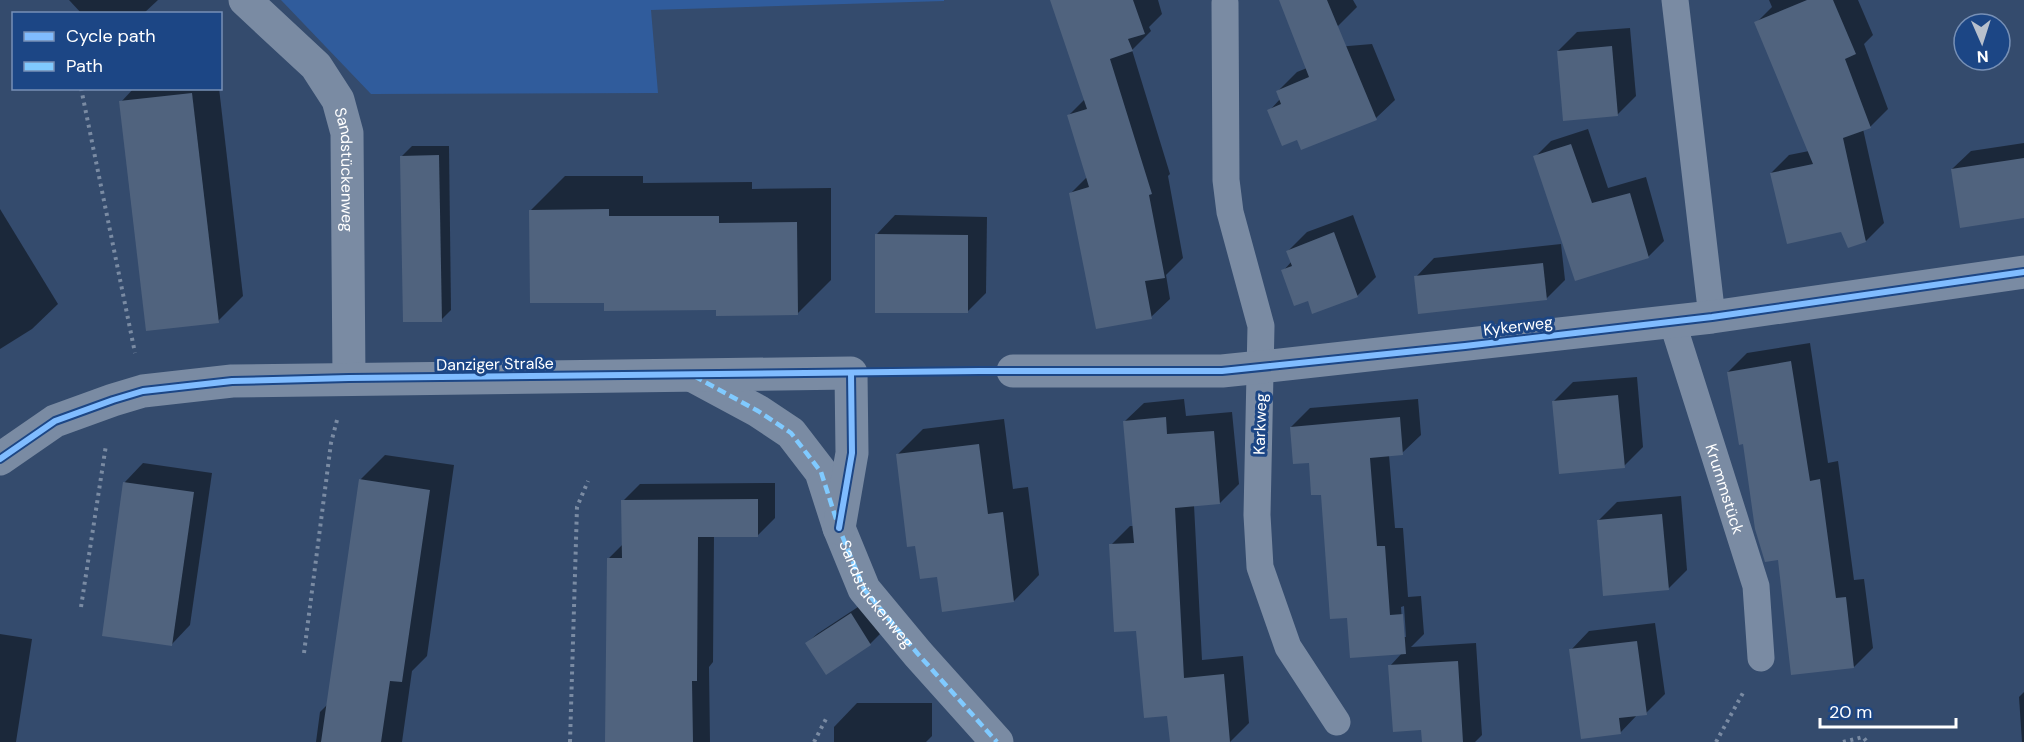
<svg xmlns="http://www.w3.org/2000/svg" width="2024" height="742" font-family="'DM Sans',sans-serif">
<style>
.green{fill:#305c9c}
.shadow{fill:#0007;fill-rule:evenodd}
.building{fill:#50637e}
.lines{fill:none;stroke-linecap:round;stroke-linejoin:round}
.path{stroke:#7a8ba3;stroke-width:4;stroke-dasharray:3 4.5;stroke-linecap:butt}
.lane{stroke:#7a8ba3;stroke-width:27}
.street{stroke:#7a8ba3;stroke-width:33}
.quiet{stroke:#80caff;stroke-width:4.5;stroke-dasharray:9 4.5;stroke-linecap:butt}
.cycleway-casing{stroke:#1c4685;stroke-width:10}
.cycleway{stroke:#80bcff;stroke-width:6}
.labels{text-anchor:middle;dominant-baseline:central;stroke-width:6;stroke-linejoin:round;paint-order:stroke}
.street-label{font-size:16px;fill:#fff;stroke:#1c4685}
</style>
<rect width="100%" height="100%" fill="#344b6d"/>
<polygon class="green" points="281,0 944,0 944,1 651,10 658,93 371,94"/>
<g class="shadow">
<polygon points="69,0 158,0 143,14 82,14"/>
<polygon points="1051,0 1158,0 1162,14 1149,27 1151,31 1132,50 1170,174 1168,176 1183,258 1166,275 1170,299 1151,317 1071,193 1088,176 1069,115 1085,99"/>
<polygon points="1281,0 1353,0 1357,7 1338,26"/>
<polygon points="1769,0 1858,0 1873,35 1864,44 1888,109 1870,127 1863,129 1884,223 1866,241 1771,173 1789,155 1809,151 1756,23 1772,7"/>
<polygon points="1630,28 1636,96 1617,115 1558,51 1577,32"/>
<polygon points="1372,44 1395,100 1376,118 1298,138 1269,111 1281,98 1278,91 1297,72 1307,68 1325,48"/>
<polygon points="134,88 219,88 243,296 218,321 121,102"/>
<polygon points="1588,129 1608,188 1646,177 1664,241 1648,257 1535,157 1551,141"/>
<polygon points="2024,143 2024,217 1952,169 1971,151"/>
<polygon points="412,146 449,146 451,310 441,320 402,156"/>
<polygon points="565,176 643,176 643,183 752,182 752,189 831,188 831,280 797,314 605,302 531,210"/>
<polygon points="0,209 58,304 32,329 0,349"/>
<polygon points="895,215 987,217 986,293 967,312 877,234"/>
<polygon points="1353,215 1376,277 1357,296 1308,299 1283,271 1292,261 1288,251 1307,232"/>
<polygon points="1561,244 1565,280 1546,299 1416,277 1434,258"/>
<polygon points="1810,343 1828,463 1838,461 1854,580 1864,579 1873,648 1854,667 1779,558 1744,443 1728,372 1747,353"/>
<polygon points="1637,377 1643,447 1624,466 1554,401 1573,382"/>
<polygon points="1184,399 1186,416 1232,412 1239,484 1220,503 1194,505 1202,660 1243,656 1249,723 1230,742 1171,742 1168,715 1137,629 1111,545 1130,526 1134,526 1125,421 1144,403"/>
<path d="M1418 399 1421 435 1402 453 1389 455 1395 528H1403L1408 597 1421 596 1424 634 1411 647 1476 643 1482 735 1475 742H1423L1422 728 1390 666 1402 653 1349 616 1322 493 1310 461 1291 427 1310 408ZM1404 606 1406 637H1403L1401 607Z"/>
<polygon points="1004,419 1013,489 1028,487 1039,575 1014,601 939,575 897,455 923,429"/>
<polygon points="385,455 454,465 427,656 412,671 402,742 316,742 320,712 328,704 360,480"/>
<polygon points="143,463 212,473 190,625 172,644 125,482"/>
<polygon points="775,483 775,518 758,535 714,536 713,662 709,667 710,742 608,742 609,558 623,544 623,501 640,484"/>
<polygon points="1681,496 1687,570 1668,589 1598,521 1617,502"/>
<polygon points="861,605 880,634 870,644 826,673 807,643 817,634"/>
<polygon points="1655,623 1665,694 1646,713 1638,714 1620,733 1571,650 1589,631"/>
<polygon points="0,634 32,639 16,742 0,742"/>
<polygon points="2024,692 2024,742 2022,742 2019,697"/>
<polygon points="857,703 932,703 932,736 926,742 834,742 834,727"/>
</g>
<g class="building">
<polygon points="1050,0 1133,0 1145,34 1128,39 1133,51 1110,59 1152,194 1149,195 1165,278 1145,281 1152,319 1096,329 1069,193 1089,187 1067,115 1087,109"/>
<polygon points="1279,0 1327,0 1377,120 1301,150 1297,140 1282,146 1267,110 1281,104 1276,91 1309,77"/>
<polygon points="1807,0 1833,0 1856,54 1845,59 1871,128 1843,138 1866,242 1848,248 1841,232 1787,244 1770,173 1813,164 1754,22"/>
<polygon points="1612,46 1618,116 1563,121 1557,51"/>
<polygon points="192,93 219,323 146,331 119,101"/>
<polygon points="1571,144 1592,203 1630,193 1649,258 1575,281 1533,156"/>
<polygon points="439,155 442,322 403,322 400,156"/>
<polygon points="2024,158 2024,218 1960,228 1951,169"/>
<polygon points="609,209 609,216 719,216 719,223 797,222 798,315 716,316 716,310 604,311 604,303 530,303 529,210"/>
<polygon points="1334,232 1358,297 1312,314 1308,301 1294,306 1281,270 1292,266 1286,251"/>
<polygon points="875,234 968,235 968,313 875,313"/>
<polygon points="1543,263 1547,300 1418,314 1414,276"/>
<polygon points="1791,361 1810,481 1820,479 1836,598 1846,597 1854,668 1791,675 1778,560 1765,562 1755,529 1743,444 1739,445 1727,372"/>
<polygon points="1618,395 1625,468 1559,474 1552,401"/>
<polygon points="1166,417 1167,434 1214,431 1220,504 1175,508 1184,678 1224,674 1230,742 1170,742 1167,716 1144,718 1136,631 1114,632 1109,544 1134,543 1123,421"/>
<polygon points="1400,417 1403,455 1370,458 1377,546 1385,546 1390,615 1403,614 1406,654 1350,658 1347,618 1330,619 1321,495 1311,495 1309,463 1293,464 1290,427"/>
<polygon points="979,444 988,514 1003,512 1014,602 942,612 937,577 920,579 915,546 907,547 896,454"/>
<polygon points="359,479 430,490 402,682 390,681 381,742 321,742"/>
<polygon points="123,482 194,492 172,646 102,636"/>
<polygon points="758,499 758,537 698,537 697,681 692,681 693,742 605,742 607,558 622,558 621,500"/>
<polygon points="1662,514 1669,590 1603,596 1597,520"/>
<polygon points="851,613 871,645 826,675 805,643"/>
<polygon points="1637,641 1647,715 1619,718 1621,734 1581,739 1569,649"/>
<polygon points="1458,661 1463,742 1422,742 1421,730 1393,732 1388,665"/>
</g>
<g class="lines">
<g class="path">
<polyline points="81,88 135,353"/>
<polyline points="81,607 106,445"/>
<polyline points="304,653 331,443 337,420"/>
<polyline points="570,742 577,507 588,481"/>
<polyline points="814,742 827,717"/>
<polyline points="1716,742 1744,691"/>
<polyline points="1843,742 1863,737 1867,742"/>
</g>
<g class="lane">
<polyline points="1675,0 1712,317"/>
<polyline points="1225,3 1226,180 1230,212 1261,326 1257,515 1260,567 1288,647 1337,722"/>
<path id="s1" d="M1672 321 1756 586 1761 658"/>
</g>
<g class="street">
<path id="s2" d="M245 0 316 66 338 100 347 133 349 378"/>
<polyline points="1013,371 1222,371 1261,367 1712,317 2024,272"/>
<path id="s3" d="M693 376 758 411 791 433 821 472 839 528 864 589 918 654 997 742"/>
<polyline points="0,459 55,421 113,400 143,391 232,381 851,373 852,453 839,528"/>
</g>
<polyline class="quiet" points="694,376 758,411 791,433 821,472 839,528 864,589 918,654 997,742"/>
<defs>
<g id="cycleway">
<polyline points="0,459 55,421 113,400 143,391 232,381 349,378 979,371 1222,371 1465,346 1712,317 2024,272"/>
<polyline points="839,528 852,453 851,373"/>
</g>
</defs>
<use href="#cycleway" class="cycleway-casing"/>
<use href="#cycleway" class="cycleway"/>
</g>
<g class="labels">
<g class="street-label">
<text stroke="none"><textPath href="#s2" startOffset="208">Sandstückenweg</textPath></text>
<text transform="translate(1518 326) rotate(-7)">Kykerweg</text>
<text transform="translate(495 364) rotate(-1)">Danziger Straße</text>
<text transform="translate(1260 424) rotate(-88)">Karkweg</text>
<text stroke="none"><textPath href="#s1" startOffset="176">Krummstück</textPath></text>
<text stroke="none"><textPath href="#s3" startOffset="298">Sandstückenweg</textPath></text>
</g>
</g>
<rect x="12" y="12" width="210" height="78" fill="#1c4685" stroke="#7790b6" stroke-width="1.5"/>
<rect x="24" y="32" width="30" height="9" fill="#80bcff" stroke="#7790b6" stroke-width="1.5"/>
<text x="66" y="42" font-size="18" fill="#ffffff">Cycle path</text>
<rect x="24" y="62" width="30" height="9" fill="#80caff" stroke="#7790b6" stroke-width="1.5"/>
<text x="66" y="72" font-size="18" fill="#ffffff">Path</text>
<g transform="translate(1982 42) rotate(177)"><circle r="28" fill="#1c4685" stroke="#7790b6" stroke-width="1.5"/>
<path d="M0-4.5L10 22L0 15L-10 22Z" fill="#b8c0cc"/>
<text y="-9" font-size="16" font-weight="bold" text-anchor="middle" fill="#ffffff">N</text>
</g>
<path d="M1820 718v9h136v-9" fill="none" stroke="#ffffff" stroke-width="3"/>
<text x="1829" y="718" font-size="18" fill="#ffffff" stroke="#1c4685" stroke-width="4.5" paint-order="stroke">20 m</text>
</svg>
